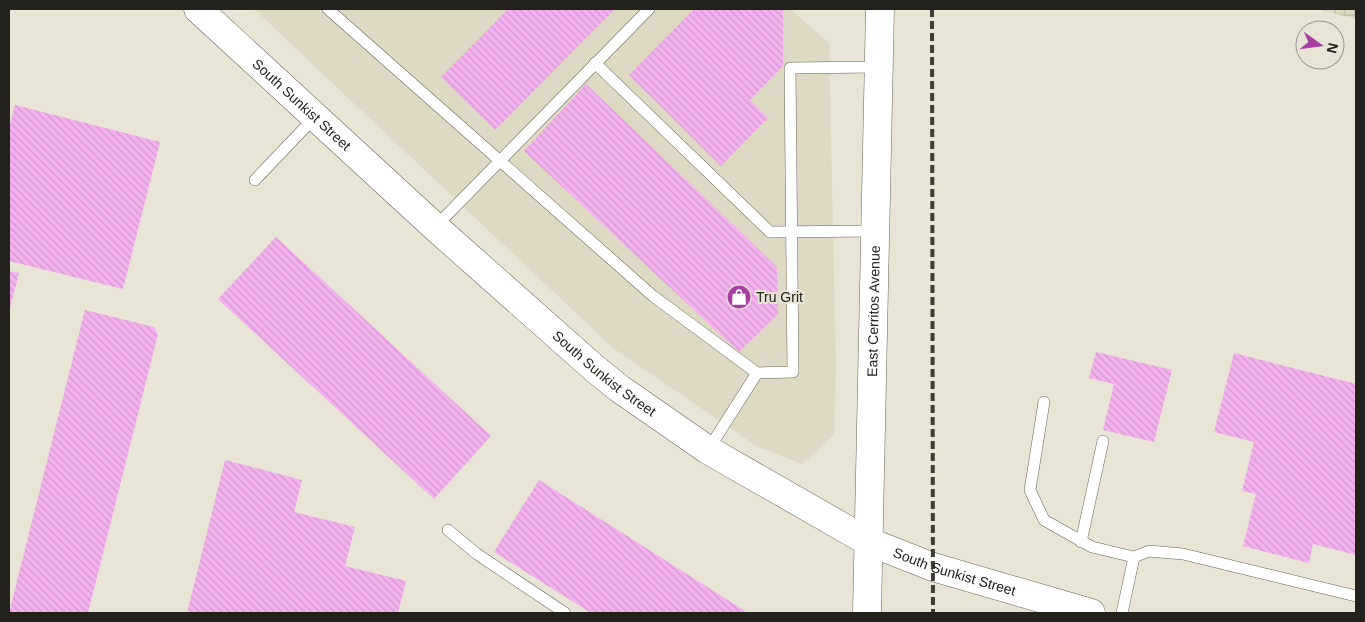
<svg xmlns="http://www.w3.org/2000/svg" width="1365" height="622" font-family="Helvetica,sans-serif">
<style>
.built{fill:#ded9c4}
.industrial{fill:url(#industrial-grid)}
.building{fill:url(#building-back-hatch)}
.lines{fill:none;stroke-linecap:round;stroke-linejoin:round}
.lane-casing{stroke:#676458;stroke-width:12}
.secondary-casing{stroke:#676458;stroke-width:29}
.lane{stroke:#fff;stroke-width:11}
.secondary{stroke:#fff;stroke-width:28}
.rail{stroke:#3e3d36;stroke-width:4;stroke-dasharray:8 4;stroke-linecap:butt}
.labels{text-anchor:middle;dominant-baseline:central;stroke-width:4;stroke-linejoin:round;paint-order:stroke}
.street-label{font-size:14px;fill:#22211c;stroke:#e8e4d6}
.poi-label{font-size:14px;fill:#22211c;stroke:#e8e4d6;text-anchor:start}
</style>
<defs>
<pattern id="industrial-grid" width="8" height="8" patternUnits="userSpaceOnUse" patternTransform="scale(1.25)"><rect width="8" height="8" fill="#ded9c4"/><path d="M0 4h8M4 0v8" fill="none" stroke="#bebaa8"/></pattern>
<pattern id="building-back-hatch" width="6" height="6" patternUnits="userSpaceOnUse" patternTransform="scale(1.25)"><rect width="6" height="6" fill="#f3b1ed"/><path d="M-1 5l2 2M0 0l6 6M5-1l2 2" fill="none" stroke="#d098cb"/></pattern>
</defs>
<rect width="100%" height="100%" fill="#e8e4d6"/>
<polygon class="built" points="254,9 790,9 829,43 836,369 834,435 802,464 758,447 613,348"/>
<polygon class="industrial" points="1316,9 1356,9 1356,19"/>
<g class="building">
<polygon points="508,9 615,9 495,130 441,77"/>
<polygon points="694,9 783,9 783,66 750,100 768,118 721,166 629,75"/>
<polygon points="586,84 777,267 778,314 739,352 524,151"/>
<polygon points="15,105 160,142 123,289 9,261 9,128"/>
<polygon points="276,237 491,436 434,499 218,299"/>
<polygon points="9,271 19,273 9,312"/>
<polygon points="85,310 154,327 158,334 88,613 9,613"/>
<polygon points="1096,352 1172,370 1154,442 1103,430 1114,384 1089,378"/>
<polygon points="1234,353 1356,384 1356,555 1313,544 1309,563 1243,546 1256,494 1242,491 1254,442 1214,432"/>
<polygon points="225,460 302,480 294,512 355,527 345,566 406,581 398,613 187,613"/>
<polygon points="539,480 745,611 744,613 591,613 494,552"/>
</g>
<g class="lines">
<defs>
<g id="lane">
<polyline points="328,9 653,296 757,373 708,450"/>
<polyline points="595,63 770,232 874,231"/>
<polyline points="255,180 315,117"/>
<polyline points="435,227 649,9"/>
<polyline points="757,373 793,372 790,68 877,67"/>
<polyline points="1044,402 1030,490 1044,520 1092,547 1134,557"/>
<polyline points="448,530 477,554 565,613"/>
<polyline points="1081,542 1103,441"/>
<polyline points="1122,613 1134,557 1149,551 1183,554 1356,596"/>
</g>
<g id="secondary">
<path id="s1" d="M198 9 435 227 594 368 620 389 708 450 867 541 933 567 1091 613"/>
<path id="s2" d="M867 613 880 9"/>
</g>
</defs>
<use href="#lane" class="lane-casing"/>
<use href="#secondary" class="secondary-casing"/>
<use href="#lane" class="lane"/>
<use href="#secondary" class="secondary"/>
<polyline class="rail" points="932,9 933,613"/>
</g>
<defs>
<symbol id="shop-disc" viewBox="-11 -11 22 22"><circle r="9.5" fill="#a73fa2" stroke="#e8e4d6"/><path d="M-5-2.5h2.3a2.7 3.5 0 0 1 5.4 0H5L5.5 6h-11ZM-1.5-2.5h3a1.5 2.3 0 0 0-3 0Z" fill="#fff"/></symbol>
</defs>
<g fill-rule="evenodd">
<use href="#shop-disc" x="725" y="283" width="28" height="28"/>
</g>
<g class="labels">
<g class="street-label">
<text stroke="none"><textPath href="#s1" startOffset="141">South Sunkist Street</textPath></text>
<text stroke="none"><textPath href="#s2" startOffset="302">East Cerritos Avenue</textPath></text>
<text stroke="none"><textPath href="#s1" startOffset="546">South Sunkist Street</textPath></text>
<text stroke="none"><textPath href="#s1" startOffset="951">South Sunkist Street</textPath></text>
</g>
<g class="poi-label">
<text x="756" y="297">Tru Grit</text>
</g>
</g>
<rect width="1365" height="622" fill="none" stroke="#22211c" stroke-width="20"/>
<g transform="translate(1320 45) rotate(104)"><circle r="24" fill="#e8e4d6" stroke="#99968c"/>
<path d="M0-4L9 19L0 12L-9 19Z" fill="#a73fa2"/>
<text y="-8" font-size="14" font-weight="bold" text-anchor="middle" fill="#22211c">N</text>
</g>
</svg>
